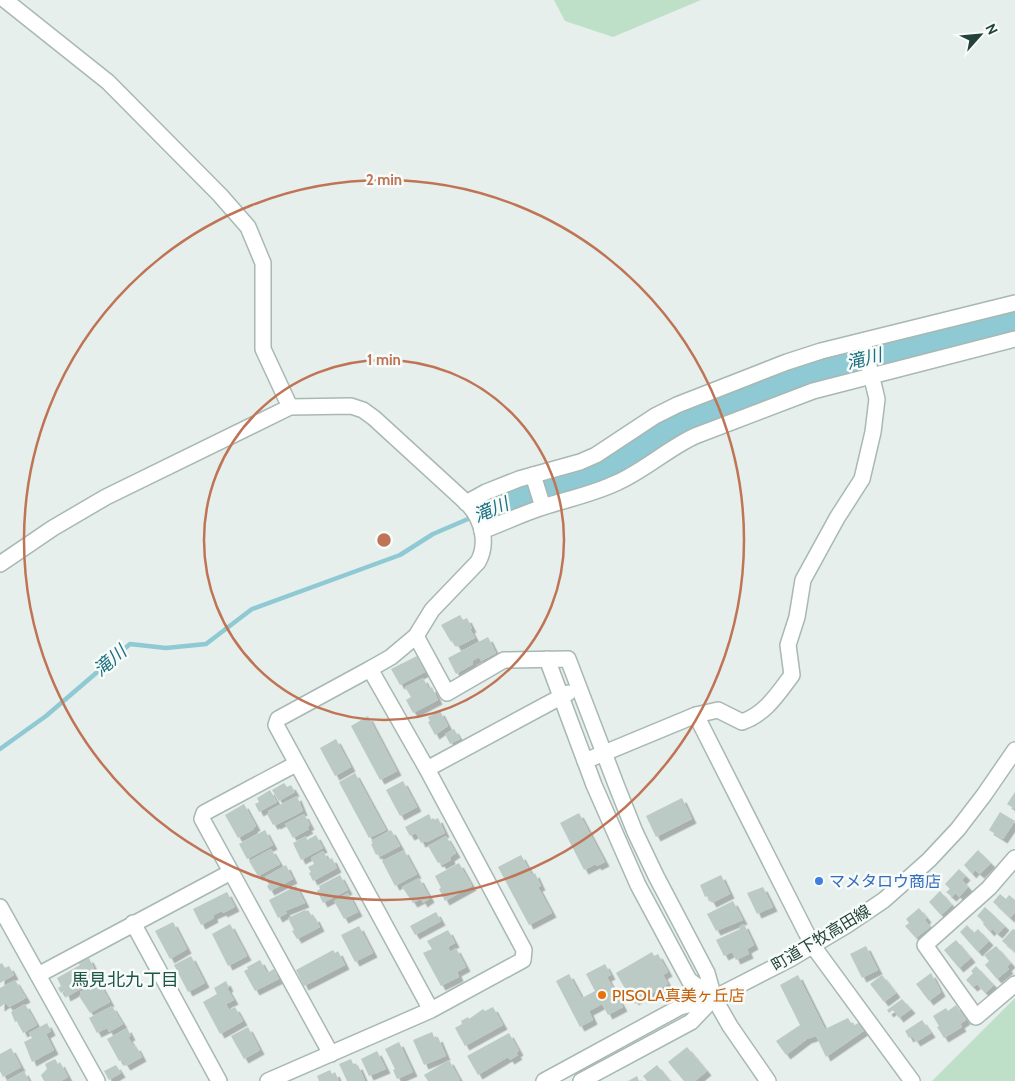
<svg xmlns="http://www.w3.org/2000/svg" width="1015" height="1081" font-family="Cabin,'Noto Sans JP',sans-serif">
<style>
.green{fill:#bfe0c8}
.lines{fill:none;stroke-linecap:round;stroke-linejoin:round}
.stream{stroke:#8ec9d4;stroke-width:4.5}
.river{stroke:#8ec9d4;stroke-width:28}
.building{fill:#bbcac4;filter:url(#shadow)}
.minor-casing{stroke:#a8b8b2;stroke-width:18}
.tertiary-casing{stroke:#a8b8b2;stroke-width:18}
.minor{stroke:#fff;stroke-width:15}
.tertiary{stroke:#fff;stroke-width:15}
.ring{fill:none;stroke:#c07456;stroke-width:2.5}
.shop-dot{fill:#3f7fe0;stroke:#f7fbf9;stroke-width:2}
.food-dot{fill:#e8710a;stroke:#f7fbf9;stroke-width:2}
.labels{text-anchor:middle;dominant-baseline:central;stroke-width:5;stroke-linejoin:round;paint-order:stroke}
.shop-label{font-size:16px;fill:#366cbe;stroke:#f7fbf9;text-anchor:start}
.street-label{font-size:16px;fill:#24423a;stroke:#f7fbf9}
.food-label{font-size:16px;fill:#c56008;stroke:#f7fbf9;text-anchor:start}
.water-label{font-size:18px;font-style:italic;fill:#1c6f80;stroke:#f7fbf9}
.neighbourhood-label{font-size:18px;fill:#1f5548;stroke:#f7fbf9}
.centre{fill:#c07456;stroke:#f7fbf9;stroke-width:2.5}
.ring-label{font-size:15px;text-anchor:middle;font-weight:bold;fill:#c07456;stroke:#f7fbf9;stroke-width:5;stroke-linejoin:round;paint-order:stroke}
</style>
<defs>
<filter id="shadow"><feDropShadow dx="4.5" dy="4.5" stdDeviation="0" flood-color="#0004"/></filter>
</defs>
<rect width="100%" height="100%" fill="#e6efeb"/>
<g class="green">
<polygon points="554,0 701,0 613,37 565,21"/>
<polygon points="1015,998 1015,1081 932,1081"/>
</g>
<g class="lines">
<polyline class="stream" points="0,749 46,716 130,644 166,648 206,644 252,609 400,555 433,534 475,516"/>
<polyline class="river" points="482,513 524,496 605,470 672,428 787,381 829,367 1015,321"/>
</g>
<g class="building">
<polygon points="460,615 463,620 467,618 472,628 470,629 475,638 457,647 453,640 451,642 441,625"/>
<polygon points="488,637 496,653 481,661 479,657 472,661 473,664 456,674 448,658"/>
<polygon points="417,656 425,672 400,685 391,669"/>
<polygon points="423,678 429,689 432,687 438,700 413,713 406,700 411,697 405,687"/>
<polygon points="440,711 448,726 435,735 428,722 430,721 428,717"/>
<polygon points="368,716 397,771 380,780 351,726"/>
<polygon points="454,729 460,739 450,744 445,734"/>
<polygon points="336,739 351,767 335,776 320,748"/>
<polygon points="355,773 386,830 369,838 339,782"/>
<polygon points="403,781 417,807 400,816 386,790"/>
<polygon points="284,783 287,787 291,785 295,792 279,801 272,790"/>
<polygon points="270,790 277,802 259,812 255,804 259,802 257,798"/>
<polygon points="1015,792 1015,809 1007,804"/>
<polygon points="297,796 303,811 276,825 276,824 273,825 267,814 269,813 268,811"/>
<polygon points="682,798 692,819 656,837 646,816"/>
<polygon points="244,804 256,826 253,828 254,829 238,838 225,815"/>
<polygon points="1000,812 1015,821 1003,839 989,830"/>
<polygon points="579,813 605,862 597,866 596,864 584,870 560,823"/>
<polygon points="304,814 310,825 307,827 309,829 293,838 285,824"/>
<polygon points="429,814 432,821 438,818 445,833 427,842 426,841 421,843 416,833 410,836 405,827"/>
<polygon points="265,830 273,845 247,859 239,844"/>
<polygon points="391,830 400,846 379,857 378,854 376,855 371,844 373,843 371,841"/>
<polygon points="316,835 323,848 301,860 293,843 306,836 307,840"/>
<polygon points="446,836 456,853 450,857 451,860 442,865 440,862 438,863 428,846"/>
<polygon points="271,849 280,864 258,876 249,861"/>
<polygon points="404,850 417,874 395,886 382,861"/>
<polygon points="978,850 991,863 980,874 975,870 972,874 964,865"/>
<polygon points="323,851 328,860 332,858 337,868 313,881 309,873 311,872 308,867 314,864 311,858"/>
<polygon points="521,855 532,875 535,873 541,886 538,887 552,913 529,925 498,867"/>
<polygon points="459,863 472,886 445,901 439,889 441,888 435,876"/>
<polygon points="286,865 293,879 270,891 267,886 269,885 265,877"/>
<polygon points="959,869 966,876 962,880 968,887 959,897 956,893 952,897 946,892 950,889 945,884"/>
<polygon points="340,875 348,890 323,903 317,891 320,889 319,886"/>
<polygon points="721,875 730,894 712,903 708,896 705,897 700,885"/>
<polygon points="419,878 430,898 423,903 421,899 413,903 402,887"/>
<polygon points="296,886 305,903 285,911 287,913 278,918 269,900"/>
<polygon points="763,887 773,907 757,914 747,893"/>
<polygon points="940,891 952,905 941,915 929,902"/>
<polygon points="227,892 235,907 223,913 222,911 213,915 214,918 201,925 193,909"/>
<polygon points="348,893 358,912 344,919 334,901"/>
<polygon points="1000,894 1006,899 1009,895 1015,900 1015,912 1010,918 993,902"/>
<polygon points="733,901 743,920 716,931 707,914"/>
<polygon points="985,907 1005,926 998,934 992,929 990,932 983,924 984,922 977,916"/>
<polygon points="919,908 927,918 925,920 930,927 916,938 905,926 909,923 906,919"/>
<polygon points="305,910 306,911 308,910 313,918 315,917 320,927 297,939 292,931 294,930 288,918"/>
<polygon points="436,912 441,921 415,935 410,926"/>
<polygon points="173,922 187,949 170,959 155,931"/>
<polygon points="230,924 247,956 228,966 212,934"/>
<polygon points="744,924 754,945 747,949 749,954 736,960 732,952 724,956 716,940 740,929 739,927"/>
<polygon points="967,925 974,933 978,929 989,941 978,952 960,932"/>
<polygon points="359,926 373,953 355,962 341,935"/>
<polygon points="1013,929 1015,930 1015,952 1002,941"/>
<polygon points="448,930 455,943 448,947 450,952 456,948 466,967 457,972 459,977 441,986 423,953 432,949 427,941"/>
<polygon points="956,940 971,958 959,968 944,950"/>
<polygon points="866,946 878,970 862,978 850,954"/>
<polygon points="996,946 1011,963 1007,967 1009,969 997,979 985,965 989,961 984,955"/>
<polygon points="333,950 335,953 338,951 345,965 304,986 296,970"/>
<polygon points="652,952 654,956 658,954 668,972 663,975 668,984 642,999 641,997 634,1001 633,998 631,999 616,973"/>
<polygon points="191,956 205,983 188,992 174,965"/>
<polygon points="89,958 94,968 91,970 96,978 85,984 86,986 66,997 64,991 61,993 58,988 61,986 57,978 80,965 78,962"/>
<polygon points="260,960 267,973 274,969 279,979 255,991 244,971 248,969 247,967"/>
<polygon points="2,963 5,968 9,966 14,975 0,983 0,964"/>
<polygon points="605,964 611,975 607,977 623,1007 608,1015 602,1004 589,1011 593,1020 580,1027 556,981 569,974 582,998 595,991 586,974"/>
<polygon points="976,966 994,985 985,993 977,984 973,987 966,980 973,973 971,971"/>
<polygon points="931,973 941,992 929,1001 916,984"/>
<polygon points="798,975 825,1029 848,1018 853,1026 860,1022 865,1030 826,1057 816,1036 807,1039 786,1055 776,1041 800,1025 780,985"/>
<polygon points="882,975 896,993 884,1002 870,984"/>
<polygon points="15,980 26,998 9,1007 6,1003 0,1007 0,988"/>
<polygon points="226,981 229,987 227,988 234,1000 226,1004 229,1010 235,1007 243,1021 220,1034 203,1002 217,994 214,988"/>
<polygon points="99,982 110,1002 90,1013 79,996 81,995 80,992"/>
<polygon points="902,999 911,1009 899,1018 893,1010 889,1013 887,1010"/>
<polygon points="25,1004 37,1025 23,1033 17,1021 15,1022 11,1012"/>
<polygon points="956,1005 966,1020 960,1024 962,1027 944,1038 937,1027 939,1026 933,1016 946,1008 948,1011"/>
<polygon points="112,1006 123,1024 109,1032 107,1028 97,1033 89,1018"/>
<polygon points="493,1007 503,1025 465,1046 455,1028 462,1024 461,1021 468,1017 469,1019 483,1009 485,1011"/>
<polygon points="922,1020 931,1033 916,1042 912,1036 909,1038 905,1031"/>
<polygon points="47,1023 51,1031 46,1034 54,1050 32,1062 24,1042 32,1038 29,1033"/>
<polygon points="248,1027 260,1050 244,1059 231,1036"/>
<polygon points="127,1028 131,1036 128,1037 134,1047 136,1046 142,1057 126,1066 122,1060 119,1061 107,1039"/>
<polygon points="432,1032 435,1039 438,1037 446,1056 424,1065 413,1040"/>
<polygon points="509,1033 519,1051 516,1053 518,1055 510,1060 508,1057 478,1075 467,1056"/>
<polygon points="399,1042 413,1072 397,1079 393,1070 395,1069 385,1049"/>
<polygon points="687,1047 707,1071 695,1081 684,1081 668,1062"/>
<polygon points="11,1048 21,1067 3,1077 0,1071 0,1054"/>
<polygon points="377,1051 386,1069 369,1076 361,1059"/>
<polygon points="55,1059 58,1064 60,1062 68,1077 61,1081 44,1081 41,1075 47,1069 45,1064"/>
<polygon points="351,1059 354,1066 358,1065 365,1081 347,1081 339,1064"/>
<polygon points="449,1060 460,1080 458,1081 428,1081 424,1075"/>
<polygon points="116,1065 121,1073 109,1080 104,1071"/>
<polygon points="657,1065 670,1081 647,1081 643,1076"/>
<polygon points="330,1070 332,1074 335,1072 339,1081 319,1081 317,1076"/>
<polygon points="24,1071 29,1081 6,1081"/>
<polygon points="637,1076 639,1081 628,1081"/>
</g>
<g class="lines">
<defs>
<g id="minor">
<polyline points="5,0 108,82 220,195 248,227 263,263 263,349 290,407"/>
<polyline points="533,475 543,507"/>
<polyline points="466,503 486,492 519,479 580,462 596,455 655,416 677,405 787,362 821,351 1015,303"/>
<path d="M482 531C503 523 522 514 543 507 568 499 593 494 616 483 644 471 667 449 695 436L813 391 1015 339"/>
<path d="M0 564 53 528 106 497 290 407 351 406 363 410 374 418 469 505C483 521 488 544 478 562L432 610 416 636 391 657 370 669"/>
<polyline points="416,636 447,693 504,660 568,659 617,787 635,832 656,876 707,973 714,998"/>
<polyline points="547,659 594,785 638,885 689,980 714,998"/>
<path d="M696 715 718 710 742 722C765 714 777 695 792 675L788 645 797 617 803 580 837 518 862 479 873 432 877 399 863 341"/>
<polyline points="585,761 696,715 813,946 912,1081"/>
<polyline points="296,764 204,813 202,819 331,1054"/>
<polyline points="427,769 568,693"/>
<polyline points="1015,858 989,888 925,945 976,1017 1015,984"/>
<polyline points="0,907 97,1081"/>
<polyline points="133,923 219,1081"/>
<polyline points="38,975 231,872"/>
<polyline points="268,1081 431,1010 523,960 524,950 427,769 370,669 278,719 276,725 431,1010"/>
</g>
<g id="tertiary">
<polyline points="714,998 730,1026 768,1081"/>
<polyline points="544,1081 680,1007 714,998 790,959 847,925 884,900 929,860 958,829 984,795 1015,750"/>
<polyline points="581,1081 691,1022 713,999"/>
</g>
</defs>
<use href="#minor" class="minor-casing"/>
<use href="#tertiary" class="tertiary-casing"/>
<use href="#minor" class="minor"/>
<use href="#tertiary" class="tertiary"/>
</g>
<g class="ring">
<circle cx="384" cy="540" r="180"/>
<circle cx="384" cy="540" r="360"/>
</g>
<circle class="shop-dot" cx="819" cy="881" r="5"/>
<circle class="food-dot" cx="602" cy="995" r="5"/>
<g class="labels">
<g class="shop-label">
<text x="829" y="881">マメタロウ商店</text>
</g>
<g class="street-label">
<text transform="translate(821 938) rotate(-31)">町道下牧高田線</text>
</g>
<g class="food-label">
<text x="612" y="995">PISOLA真美ヶ丘店</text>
</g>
<g class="water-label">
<text transform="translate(864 359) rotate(-14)">滝川</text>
<text transform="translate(491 510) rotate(-23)">滝川</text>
<text transform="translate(110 661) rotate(-41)">滝川</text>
</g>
<g class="neighbourhood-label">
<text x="125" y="980">馬見北九丁目</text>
</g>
</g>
<circle cx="384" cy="540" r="8" class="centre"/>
<g class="ring-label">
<text x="384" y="185">2 min</text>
<text x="384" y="365">1 min</text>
</g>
<g transform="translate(980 35) rotate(63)" stroke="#f7fbf9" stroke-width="4" paint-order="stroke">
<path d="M0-4L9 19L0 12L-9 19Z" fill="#24423a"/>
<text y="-8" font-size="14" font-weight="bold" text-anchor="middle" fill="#24423a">N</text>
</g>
</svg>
